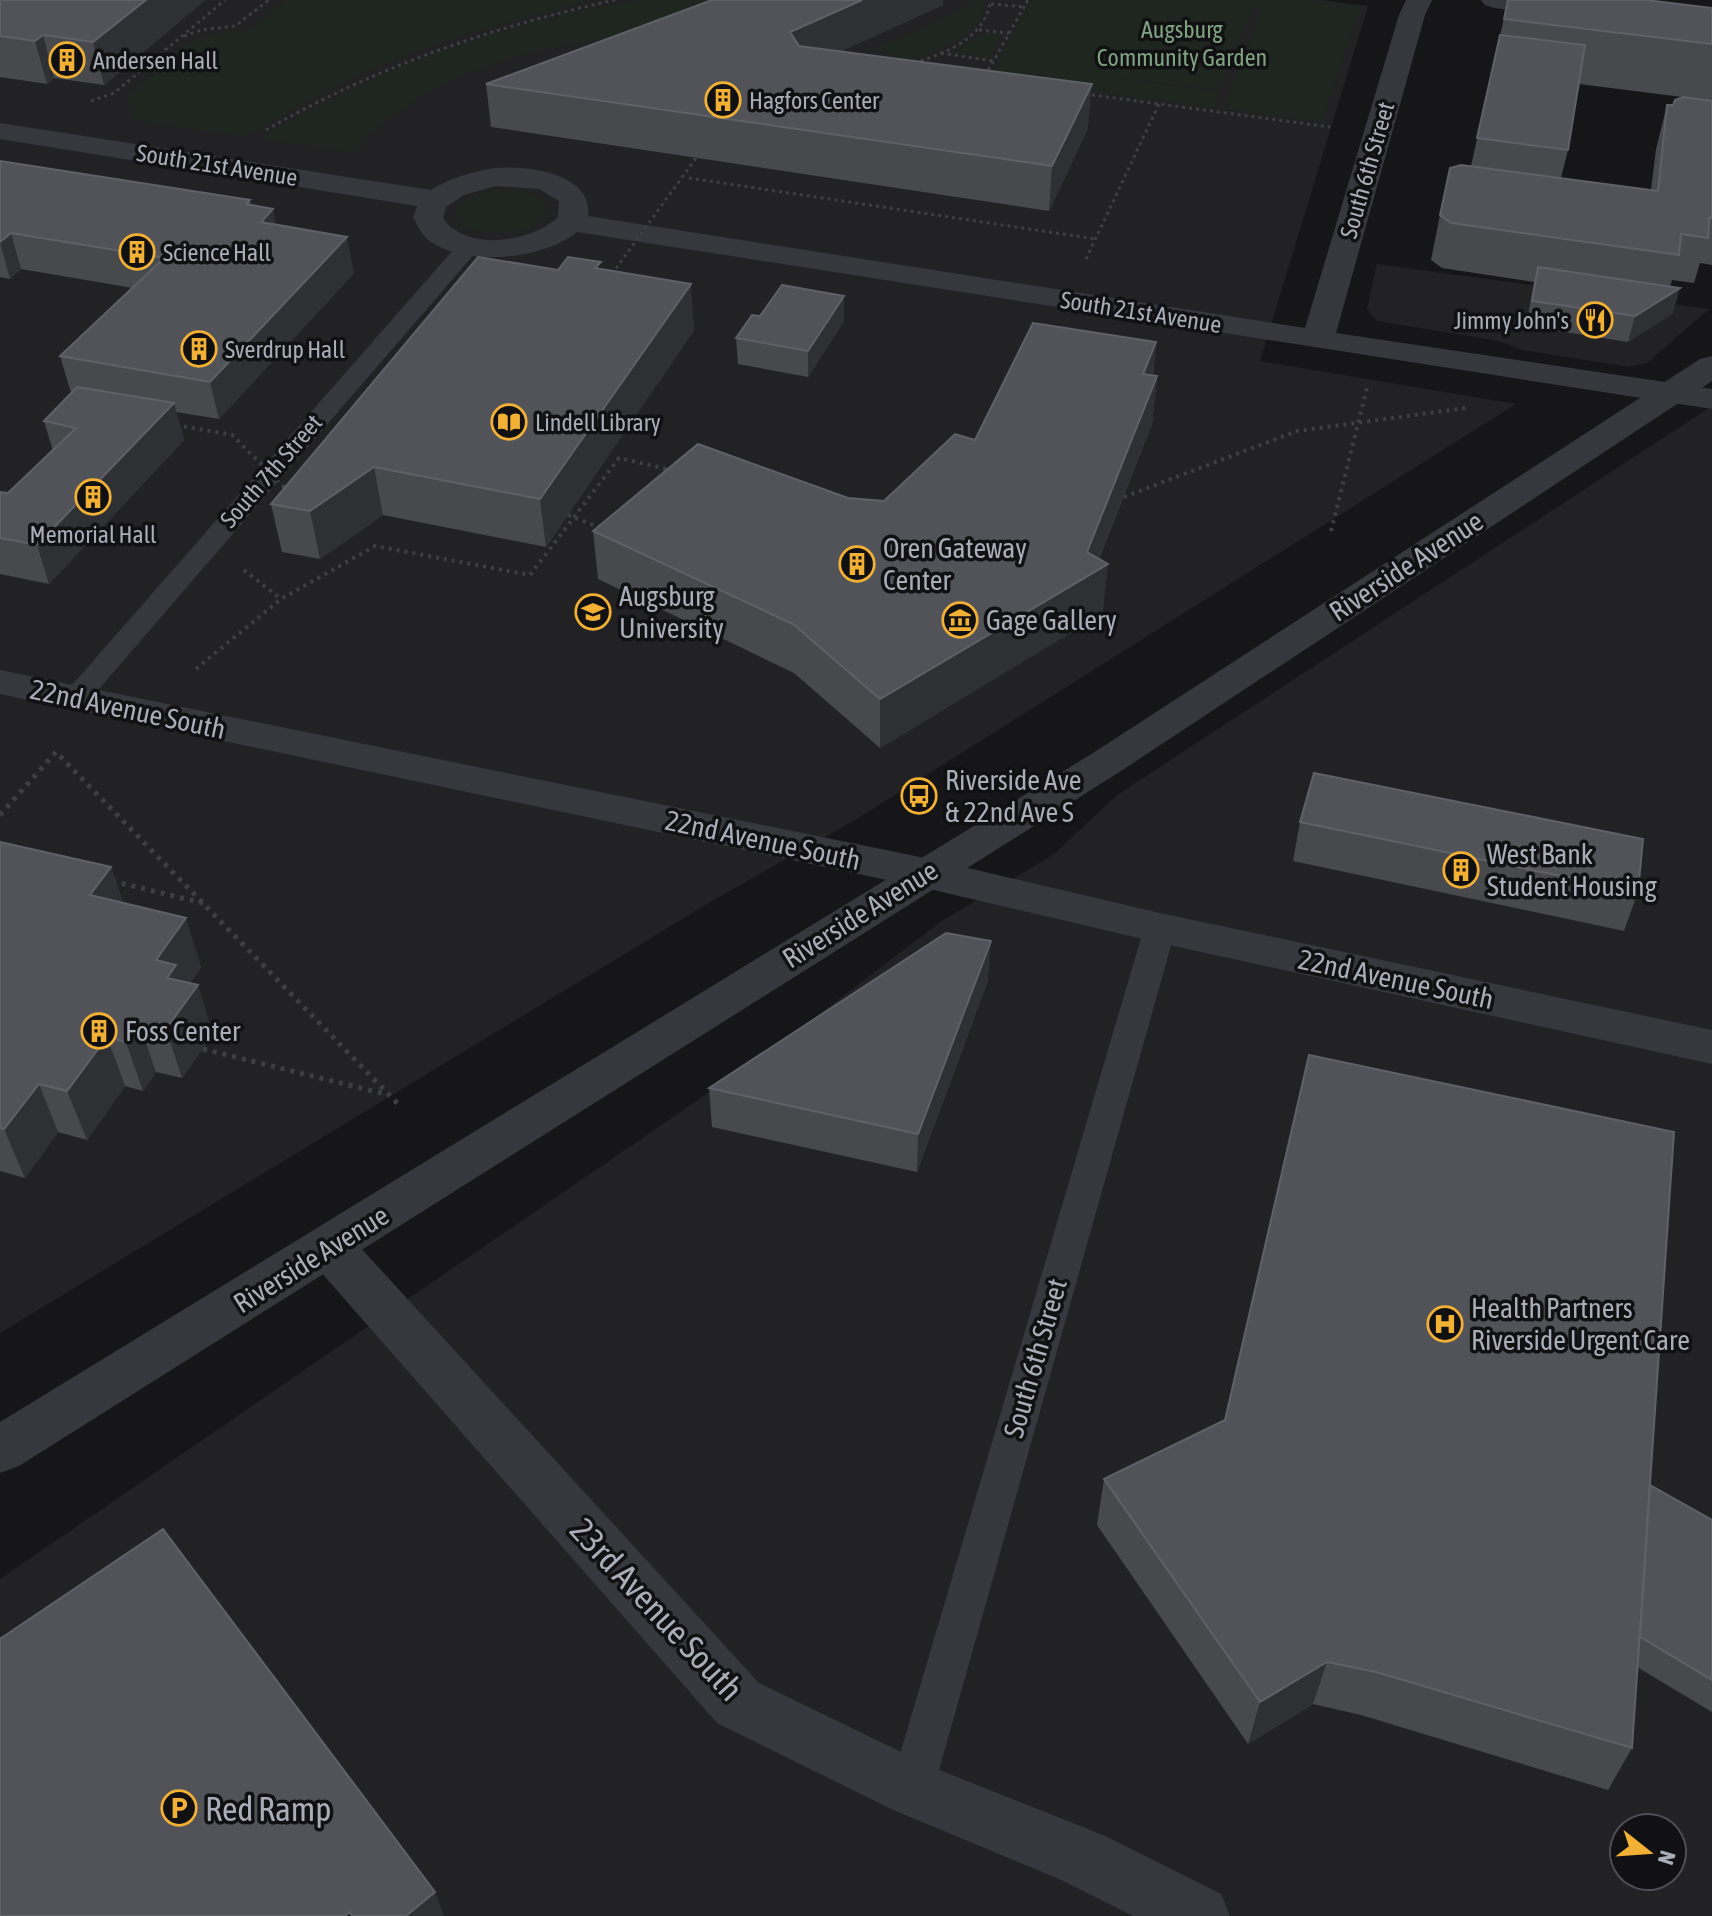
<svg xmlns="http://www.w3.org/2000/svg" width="1712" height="1916" font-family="'Asap Condensed',sans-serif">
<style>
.built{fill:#222225;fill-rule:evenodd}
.green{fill:#1e261f}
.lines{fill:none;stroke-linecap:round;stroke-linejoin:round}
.path-far2{stroke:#3d3f44;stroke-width:3;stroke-dasharray:3 4;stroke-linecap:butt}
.path-far1{stroke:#3d3f44;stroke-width:4;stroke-dasharray:3 5;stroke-linecap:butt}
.path{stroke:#3d3f44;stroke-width:5;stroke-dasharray:4 6;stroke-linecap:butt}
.service{fill:#37383d;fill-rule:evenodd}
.minor{fill:#37383d;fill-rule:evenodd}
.tertiary{fill:#37383d;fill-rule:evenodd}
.path-bridge-far1{stroke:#3d3f44;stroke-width:3;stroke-dasharray:3 4;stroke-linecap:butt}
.path-bridge{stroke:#3d3f44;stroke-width:4;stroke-dasharray:3 5;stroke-linecap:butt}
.wall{fill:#47494d;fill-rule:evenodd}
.shaded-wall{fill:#2f3033}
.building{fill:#525359;stroke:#5f6168;stroke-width:2}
.labels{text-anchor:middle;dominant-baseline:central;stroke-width:7;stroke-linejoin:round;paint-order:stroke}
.far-park-label{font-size:24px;fill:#7fa381;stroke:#111113}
.far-poi-label{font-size:24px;fill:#a8adb8;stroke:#111113;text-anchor:start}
.far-street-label{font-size:24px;fill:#a8adb8;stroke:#111113}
.poi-label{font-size:28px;fill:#a8adb8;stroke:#111113;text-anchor:start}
.street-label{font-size:28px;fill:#a8adb8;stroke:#111113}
.near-street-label{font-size:34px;fill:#a8adb8;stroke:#111113}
.near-poi-label{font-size:34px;fill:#a8adb8;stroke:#111113;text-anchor:start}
</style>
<rect width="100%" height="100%" fill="#161618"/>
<g class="built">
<polygon points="0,0 1322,0 1368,6 1260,361 1516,404 855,820 712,901 0,1333"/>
<polygon points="1377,264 1709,309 1647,363 1629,367 1522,350 1499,341 1377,321 1367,309"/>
<path d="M1712 406V1916H0V1579L788 1038 943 920 1053 855 1117 795ZM1624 1828H1672V1876H1624Z"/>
</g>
<g class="green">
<polygon points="284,0 594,0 477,31 407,55 339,84 245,137 133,120 127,95 178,49 194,39 225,31 249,30"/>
<path d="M638 0H739C706 12 670 31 635 37 625 38 615 38 605 39 514 51 414 81 354 153L259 139C376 68 503 21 638 0Z"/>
<path d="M967 0H984C988 36 931 55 905 61L877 48 974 4Z"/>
<polygon points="1031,0 1310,0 1361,6 1322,122 1224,109 1262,10 1252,10 1219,90 1041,68 1221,92 1215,108 991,78 1001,62 996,61"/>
<polygon points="985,32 1004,34 989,58 952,53"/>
<path d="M496 190C515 190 541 189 547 210 534 240 485 238 461 225L455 212C463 196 480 193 496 190Z"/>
</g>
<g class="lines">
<g class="path-far2">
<polyline points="991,4 1026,7"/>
<polyline points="979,30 1009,33"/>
<polyline points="184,36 201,30 235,26 269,0"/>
<polyline points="941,53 993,61"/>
<path d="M914 63C948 52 984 39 991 0"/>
<polyline points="985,76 1028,0"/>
<polyline points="1085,94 1330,127"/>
<polyline points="91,101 114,93 225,0"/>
<path d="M266 130C376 67 491 27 615 0"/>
<polyline points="689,178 1096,239"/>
<polyline points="1086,259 1159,104"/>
</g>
<g class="path-far1">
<polyline points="1124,497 1297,431 1466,408"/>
<polyline points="1331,531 1367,388"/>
<polyline points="244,570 281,599"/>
<polyline points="196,669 281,599 375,546 530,575 619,458 671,470"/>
</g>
<g class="path">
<polyline points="0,815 56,752 398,1104"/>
<polyline points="112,881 203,903"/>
<polyline points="203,1049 389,1095"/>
</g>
<g class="service">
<polygon points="468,240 479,247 476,252 86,704 76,707 66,704 62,698 66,692 460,242"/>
<polygon points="1160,917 1171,920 1176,928 934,1788 927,1803 912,1809 897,1803 890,1788 1144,928 1149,920"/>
</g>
<g class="minor">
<path d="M1406 0H1432L1425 15 1336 333 1712 389V409L577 232C543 260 463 268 427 239 422 234 417 224 413 218L417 206 0 139V123L431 190C448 179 474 171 495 168 526 165 594 173 588 216L1305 328 1399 15ZM496 186 539 189 559 201 558 217C531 243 466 252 443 218L446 207 464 195Z"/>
<polygon points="0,670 925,858 1160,913 1712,1030 1712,1064 1160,943 925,888 0,694"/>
<polygon points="330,1228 348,1234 759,1683 932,1767 1103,1835 1221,1894 1230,1916 1133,1916 1059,1879 891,1809 717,1723 312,1262 305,1248 312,1234"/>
</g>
<g class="tertiary">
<polygon points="1481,0 1557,0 1576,4 1580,9 1576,14 1567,17 1494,8 1485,5"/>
<polygon points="1712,356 1712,381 1121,771 19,1466 0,1473 0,1422 1093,753 1700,359"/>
</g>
<polyline class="path-bridge-far1" points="612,274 696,158"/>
<g class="path-bridge">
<polyline points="176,425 232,435 289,492"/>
<polyline points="568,515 601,528"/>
</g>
</g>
<g class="wall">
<polygon points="0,0 205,0 104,85 54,78 47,84 0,77"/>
<polygon points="712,0 943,0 943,5 841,51 1088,128 1049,211 491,127 486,84"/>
<path d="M1508 0 1712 8V265L1700 263 1694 283 1672 280 1670 287 1673 313 1628 342 1526 326 1534 282 1442 268 1431 260 1440 215 1471 166ZM1579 84 1682 97 1673 105H1667L1656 149 1651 190 1561 178 1568 150Z"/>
<polygon points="0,161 250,200 251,205 276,225 354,273 219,419 176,412 184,440 49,584 0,574 0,492 8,493 53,451 44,421 71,393 60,356 133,288 21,269 10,279 0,277"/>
<polygon points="602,269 694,330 546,547 383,515 320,559 282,552 271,504 558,270"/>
<polygon points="844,296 844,321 808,377 738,364 736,338"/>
<polygon points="1156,342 1153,376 1157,377 1152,424 1099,559 1103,613 880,748 794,673 598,579 593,531 848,498 884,501 975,440"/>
<polygon points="1300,822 1638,892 1624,931 1293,861"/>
<polygon points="0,842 111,867 123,903 201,967 190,983 213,1034 182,1078 156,1072 143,1091 125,1086 87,1140 58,1132 25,1178 0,1171"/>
<polygon points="988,980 917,1172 712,1127 709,1088"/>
<polygon points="1104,1479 1650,1485 1712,1520 1712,1712 1637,1667 1632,1748 1608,1790 1361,1715 1313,1704 1248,1744 1097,1525"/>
</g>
<g class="shaded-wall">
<polygon points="146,0 205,0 104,85 93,42"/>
<polygon points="862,0 943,0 943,5 791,74 790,32"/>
<polygon points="43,35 54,78 47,84 35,41"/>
<polygon points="1092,84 1088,128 1049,211 1052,166"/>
<polygon points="273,209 280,245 261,222"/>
<polygon points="11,233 21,269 10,279 0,242"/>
<polygon points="347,237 354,273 219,419 210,382"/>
<polygon points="691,284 694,330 546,547 540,499"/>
<polygon points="1680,288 1673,313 1628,342 1635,316"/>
<polygon points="844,296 844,321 808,377 808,351"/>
<polygon points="1156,342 1151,389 1143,374"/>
<polygon points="1157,376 1152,424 1093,573 1108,564 1103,613 880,748 880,699 1087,552"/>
<polygon points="174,403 184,440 49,584 37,545"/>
<polygon points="374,467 383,515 320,559 310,511"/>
<polygon points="111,867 128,917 90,895"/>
<polygon points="186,918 201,967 184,991 198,985 213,1034 182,1078 166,1029 156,960"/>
<polygon points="991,941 988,980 917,1172 918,1134"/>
<polygon points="139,1023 156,1072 143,1091 126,1042"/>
<polygon points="107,1037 125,1086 87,1140 67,1091"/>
<polygon points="39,1084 58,1132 25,1178 4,1129"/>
<polygon points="1327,1662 1313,1704 1248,1744 1260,1702"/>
<polygon points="435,1892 444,1916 406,1916"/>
</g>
<g class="building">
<polygon points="0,0 146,0 93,42 43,35 35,41 0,36"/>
<polygon points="712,0 862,0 790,32 799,46 1092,84 1052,166 486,84"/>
<polygon points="1508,0 1646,0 1712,8 1712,44 1504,19"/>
<polygon points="1500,35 1585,45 1568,150 1477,138"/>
<polygon points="1683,97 1712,101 1712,218 1709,218 1708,238 1681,234 1679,255 1451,223 1440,215 1450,168 1461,165 1658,191 1667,105 1673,105 1675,100"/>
<polygon points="0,161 250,200 246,204 273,209 261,222 347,237 210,382 60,356 164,258 11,233 0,242"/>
<polygon points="478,257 558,270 568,257 601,262 595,268 691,284 540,499 374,467 310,511 271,504"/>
<polygon points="1538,267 1680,288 1635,316 1532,301"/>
<polygon points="782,285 844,296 808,351 736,338 752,315 760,316"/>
<polygon points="1033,323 1156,342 1143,374 1157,376 1087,552 1108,564 880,699 793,624 593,531 698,444 848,498 884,501 955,434 975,440"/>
<polygon points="77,387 174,403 37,545 0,538 0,492 8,493 76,428 44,421"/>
<polygon points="1314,773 1643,839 1638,892 1300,822"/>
<polygon points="0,842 111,867 90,895 186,918 156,960 176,965 167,978 198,985 166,1029 139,1023 126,1042 107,1037 67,1091 39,1084 4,1129 0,1128"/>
<polygon points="946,933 991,941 918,1134 709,1088"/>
<polygon points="1309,1055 1674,1132 1632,1748 1376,1672 1327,1662 1260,1702 1104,1479 1225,1420"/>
<polygon points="1650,1485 1712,1520 1712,1680 1640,1637"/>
<polygon points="163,1529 435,1892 406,1916 352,1916 350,1912 345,1916 0,1916 0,1639"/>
</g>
<defs>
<symbol id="building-ring" viewBox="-11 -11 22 22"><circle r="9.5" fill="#111113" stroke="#f2b134" stroke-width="1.5"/><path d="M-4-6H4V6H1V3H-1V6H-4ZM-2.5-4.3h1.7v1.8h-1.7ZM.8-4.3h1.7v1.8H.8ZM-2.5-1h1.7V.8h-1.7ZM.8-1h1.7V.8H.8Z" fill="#f2b134"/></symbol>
<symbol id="restaurant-ring" viewBox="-11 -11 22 22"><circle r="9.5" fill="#111113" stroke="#f2b134" stroke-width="1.5"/><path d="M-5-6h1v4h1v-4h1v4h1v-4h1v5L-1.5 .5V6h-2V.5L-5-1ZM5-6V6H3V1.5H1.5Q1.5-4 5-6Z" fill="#f2b134"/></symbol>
<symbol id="library-ring" viewBox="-11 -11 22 22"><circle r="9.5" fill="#111113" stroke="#f2b134" stroke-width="1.5"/><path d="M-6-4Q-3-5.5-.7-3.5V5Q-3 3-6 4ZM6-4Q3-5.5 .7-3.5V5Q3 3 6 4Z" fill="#f2b134"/></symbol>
<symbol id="university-ring" viewBox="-11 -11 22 22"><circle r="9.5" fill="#111113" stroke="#f2b134" stroke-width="1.5"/><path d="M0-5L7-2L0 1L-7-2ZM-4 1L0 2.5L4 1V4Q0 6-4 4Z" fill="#f2b134"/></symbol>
<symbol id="museum-ring" viewBox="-11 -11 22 22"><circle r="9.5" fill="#111113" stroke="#f2b134" stroke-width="1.5"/><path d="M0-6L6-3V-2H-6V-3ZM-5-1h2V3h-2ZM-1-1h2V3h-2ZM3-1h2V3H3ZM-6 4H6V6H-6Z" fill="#f2b134"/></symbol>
<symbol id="bus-ring" viewBox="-11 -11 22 22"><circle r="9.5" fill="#111113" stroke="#f2b134" stroke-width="1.5"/><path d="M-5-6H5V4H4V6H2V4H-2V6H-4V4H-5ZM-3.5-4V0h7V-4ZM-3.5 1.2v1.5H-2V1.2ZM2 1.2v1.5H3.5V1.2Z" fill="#f2b134"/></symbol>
<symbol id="hospital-ring" viewBox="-11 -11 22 22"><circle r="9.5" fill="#111113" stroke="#f2b134" stroke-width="1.5"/><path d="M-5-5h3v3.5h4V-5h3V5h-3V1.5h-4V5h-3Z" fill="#f2b134"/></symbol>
<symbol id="parking-ring" viewBox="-11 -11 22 22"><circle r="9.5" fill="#111113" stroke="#f2b134" stroke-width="1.5"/><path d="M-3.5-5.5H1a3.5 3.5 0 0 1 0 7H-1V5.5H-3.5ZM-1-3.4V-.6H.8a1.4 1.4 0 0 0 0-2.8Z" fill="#f2b134"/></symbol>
</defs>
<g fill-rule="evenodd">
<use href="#building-ring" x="47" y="40" width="40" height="40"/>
<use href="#building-ring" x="703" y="80" width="40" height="40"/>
<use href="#building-ring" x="117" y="232" width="40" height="40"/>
<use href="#restaurant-ring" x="1575" y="300" width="40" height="40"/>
<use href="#building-ring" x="179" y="329" width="40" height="40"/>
<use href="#library-ring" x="489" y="402" width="40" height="40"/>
<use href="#building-ring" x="73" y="477" width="40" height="40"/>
<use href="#building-ring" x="837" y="544" width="40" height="40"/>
<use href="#university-ring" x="573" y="592" width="40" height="40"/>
<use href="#museum-ring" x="940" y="600" width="40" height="40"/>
<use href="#bus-ring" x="899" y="776" width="40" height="40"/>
<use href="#building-ring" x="1441" y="850" width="40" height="40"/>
<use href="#building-ring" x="79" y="1011" width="40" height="40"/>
<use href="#hospital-ring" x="1425" y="1304" width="40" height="40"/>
<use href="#parking-ring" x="159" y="1788" width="40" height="40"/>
</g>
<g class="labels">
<g class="far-park-label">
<text x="1182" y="29">Augsburg<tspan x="1182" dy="28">Community Garden</tspan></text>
</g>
<g class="far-poi-label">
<text x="93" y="60">Andersen Hall</text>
<text x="749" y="100">Hagfors Center</text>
<text x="163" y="252">Science Hall</text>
<text x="1569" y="320" text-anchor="end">Jimmy John's</text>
<text x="225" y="349">Sverdrup Hall</text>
<text x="535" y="422">Lindell Library</text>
<text x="93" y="534" text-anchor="middle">Memorial Hall</text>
</g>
<g class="far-street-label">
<text transform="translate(217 165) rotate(9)">South 21st Avenue</text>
<text transform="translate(1367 170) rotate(-74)">South 6th Street</text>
<text transform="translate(1141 312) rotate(9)">South 21st Avenue</text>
<text transform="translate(271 471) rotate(-49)">South 7th Street</text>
</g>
<g class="poi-label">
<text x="883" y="548">Oren Gateway<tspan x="883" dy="32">Center</tspan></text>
<text x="619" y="596">Augsburg<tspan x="619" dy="32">University</tspan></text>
<text x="986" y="620">Gage Gallery</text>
<text x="945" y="780">Riverside Ave<tspan x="945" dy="32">&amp; 22nd Ave S</tspan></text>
<text x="1487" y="854">West Bank<tspan x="1487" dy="32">Student Housing</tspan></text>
<text x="125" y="1031">Foss Center</text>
<text x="1471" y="1308">Health Partners<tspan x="1471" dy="32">Riverside Urgent Care</tspan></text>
</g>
<g class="street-label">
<text transform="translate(1406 566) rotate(-33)">Riverside Avenue</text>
<text transform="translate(128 709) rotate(12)">22nd Avenue South</text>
<text transform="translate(763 840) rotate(12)">22nd Avenue South</text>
<text transform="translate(860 914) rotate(-32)">Riverside Avenue</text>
<text transform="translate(1396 979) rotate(12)">22nd Avenue South</text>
<text transform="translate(311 1259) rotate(-32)">Riverside Avenue</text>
<text transform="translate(1035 1358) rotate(-74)">South 6th Street</text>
</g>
<g class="near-street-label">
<text transform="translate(657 1609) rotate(47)">23rd Avenue South</text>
</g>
<g class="near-poi-label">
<text x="205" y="1808">Red Ramp</text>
</g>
</g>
<g transform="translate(1648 1852) rotate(107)"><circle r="38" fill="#111113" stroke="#4d4f55" stroke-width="2"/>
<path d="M0-6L14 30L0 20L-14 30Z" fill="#f2b134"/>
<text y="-12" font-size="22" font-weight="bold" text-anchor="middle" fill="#a8adb8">N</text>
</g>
</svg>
